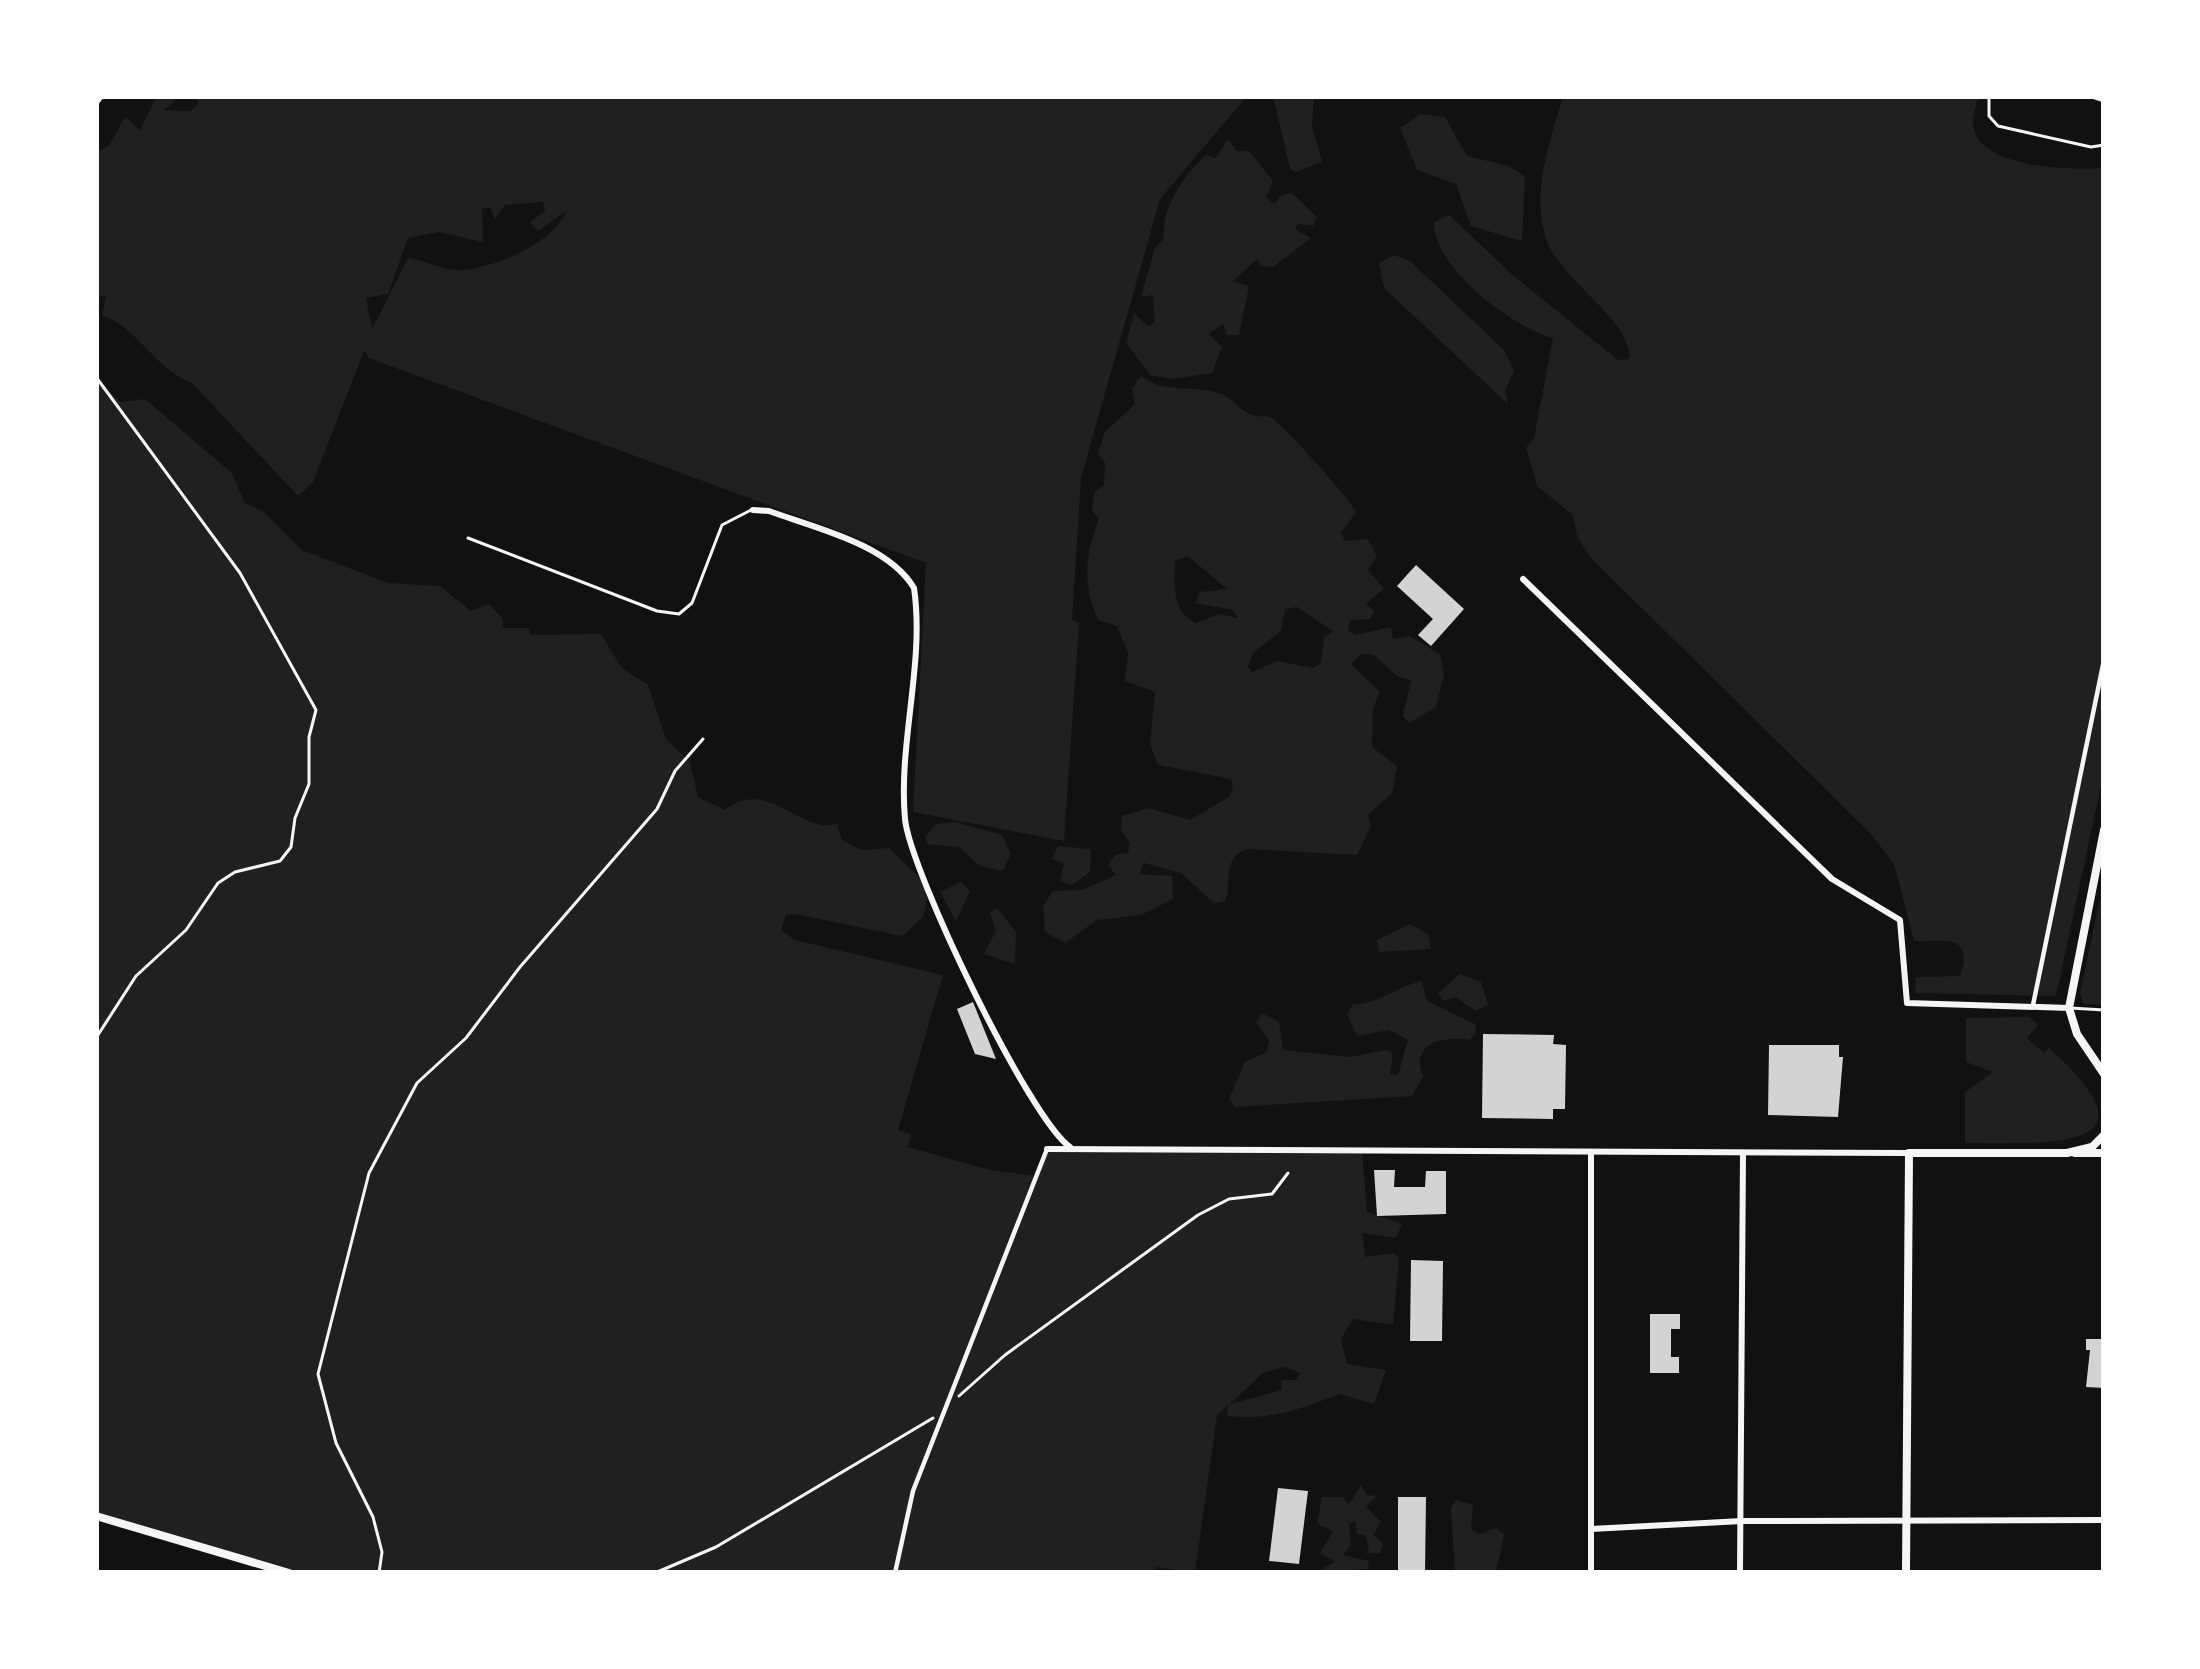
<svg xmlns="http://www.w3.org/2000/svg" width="2200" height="1669" font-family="'Alegreya Sans',sans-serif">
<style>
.green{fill:#202020;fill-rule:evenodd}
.building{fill:#d3d3d3}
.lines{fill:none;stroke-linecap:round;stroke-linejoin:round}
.path{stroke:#f5f5f5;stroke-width:3}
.service{stroke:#f5f5f5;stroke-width:3}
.pedestrian{stroke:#f5f5f5;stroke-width:4.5}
.minor{stroke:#f5f5f5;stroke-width:6}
.tertiary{stroke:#f5f5f5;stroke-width:8}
.secondary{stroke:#f5f5f5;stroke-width:8}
</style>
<rect width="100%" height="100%" fill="#111"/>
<g class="green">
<path d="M157 96H180L164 110 190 111 199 104 196 96H1247L1160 199 1081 478 1072 620 1079 623 1064 841 913 812 926 563 369 358 364 351 313 482 298 496 192 383C154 369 140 329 102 315L106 296 96 297V152L109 146 125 117 140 130ZM543 202 545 211 530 222 538 231 566 211C555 242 497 267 463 270 445 272 426 260 408 258L372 329 366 298 388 294 408 238 439 232 483 242 482 209 490 207 495 219 505 205Z"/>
<polygon points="1273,96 1314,96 1312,125 1322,162 1296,172 1290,169"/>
<path d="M1563 96H1978C1977 104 1972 117 1973 125 1978 169 2071 170 2104 168V771L2056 996 1916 993 1915 977 1960 976C1976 930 1939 943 1914 941L1894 864 1871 834 1590 557 1577 536 1573 515 1537 486 1526 448 1534 438 1553 338C1512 327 1432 267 1434 222L1449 215 1515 277 1618 360 1629 359C1634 322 1561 281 1547 241 1530 195 1550 141 1563 96Z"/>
<polygon points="1420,114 1445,117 1467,156 1509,166 1525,177 1522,241 1471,226 1456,184 1417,170 1400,128"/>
<path d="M1228 139 1237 151H1249L1273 181 1266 198 1275 204 1280 196 1292 193 1317 217 1313 226 1298 224 1295 229 1311 238 1273 267 1261 266 1257 259 1233 281 1249 286 1239 335H1227L1223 324 1209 334 1222 347 1212 373 1172 379 1150 375 1126 343 1134 313 1148 326 1155 322 1153 295 1141 297 1155 248 1164 238C1160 209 1185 174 1206 155L1216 158Z"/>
<polygon points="1394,255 1410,261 1504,350 1514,371 1505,390 1508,404 1384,288 1379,263"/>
<path d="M1141 376C1168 396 1194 383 1221 394 1233 399 1241 411 1252 415 1258 418 1265 415 1270 417 1281 422 1353 502 1356 512L1341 533 1345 541 1368 539 1377 557 1368 570 1384 589 1366 603 1374 612 1370 619 1350 620 1348 631 1356 635 1391 627 1393 639 1409 636 1440 654 1444 675 1436 707 1409 723 1403 716 1411 680 1397 676 1374 655 1361 654 1351 664 1380 692 1373 708 1372 747 1397 766 1392 793 1368 815 1371 826 1357 855 1246 849C1221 860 1233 881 1225 901L1214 903 1181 873 1144 863 1139 874 1172 876 1173 899 1141 915 1097 920 1065 943 1045 932 1043 906 1053 891 1083 890 1116 875 1108 865 1115 855 1128 853 1130 843 1121 830 1122 816 1149 808 1190 820 1229 797 1233 787 1231 779 1158 765 1150 744 1155 692 1125 681 1128 653 1117 626 1098 620C1082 584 1085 554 1099 519L1092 510 1095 491 1104 485 1105 463 1098 454 1104 433 1135 404 1132 388ZM1188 556 1227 589 1200 592 1195 603 1233 610 1238 618 1219 614 1196 623C1172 613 1174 584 1175 561ZM1297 607 1333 631 1324 637 1321 663 1313 668 1277 661 1252 672 1248 666 1254 652 1281 631 1285 609Z"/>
<path d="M96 381 121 402 145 399 232 473 245 503 264 512 302 550 388 583 440 586 471 611 489 604 502 618 503 628H528L531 635 601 634 621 667 648 685 666 739 690 762 698 797 725 810C767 776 798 834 837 824L842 840 861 850 889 848 922 880 928 894 923 917 902 936 795 914 786 915 781 930 795 940 943 975 898 1130 911 1134 908 1147 990 1170 1037 1176 1047 1149 1362 1151 1367 1212 1402 1224 1396 1238 1362 1233 1365 1257 1393 1253 1399 1258 1393 1325 1353 1319 1341 1339 1347 1364 1386 1370 1374 1404 1340 1394C1302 1408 1271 1421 1227 1416L1228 1405 1217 1415 1195 1573 1156 1567 1154 1573H289L96 1516ZM1285 1367 1300 1373 1296 1380H1281L1282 1390 1230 1404 1263 1373Z"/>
<polygon points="955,822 1002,835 1011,853 1003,871 980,866 959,847 927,844 925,837 936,824"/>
<polygon points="1058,846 1091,849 1090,872 1072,885 1060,881 1064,864 1052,859"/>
<polygon points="2104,879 2104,1005 2084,1004 2080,994"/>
<polygon points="961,882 970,891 956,921 940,892"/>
<polygon points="997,908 1016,932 1015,964 984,954 996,931 990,913"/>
<polygon points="1410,924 1428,934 1431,949 1379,952 1377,940"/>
<polygon points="1460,974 1481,982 1488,1005 1476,1011 1455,997 1444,1001 1438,993"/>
<path d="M1422 981 1427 1001 1475 1024 1476 1033 1470 1040C1443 1036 1410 1042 1423 1076L1412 1096 1235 1107 1229 1099 1245 1062 1267 1052 1269 1040 1256 1023 1262 1013 1279 1022 1283 1050 1350 1057 1386 1050 1393 1054 1390 1074 1398 1075 1408 1040 1389 1030 1357 1036 1347 1014 1353 1004C1378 1005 1397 986 1422 981Z"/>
<path d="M2029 1017 2038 1025 2027 1038 2044 1053 2049 1048C2168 1154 2044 1143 1965 1143V1092L1993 1072 1966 1062V1018Z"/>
<polygon points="1361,1485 1367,1495 1376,1496 1366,1507 1381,1522 1373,1535 1383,1543 1380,1553 1369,1553 1366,1536 1357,1534 1355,1521 1349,1524 1351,1545 1343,1555 1369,1561 1368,1569 1315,1573 1335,1562 1320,1553 1333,1531 1317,1524 1322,1497 1342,1497 1349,1504"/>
<polygon points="1456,1500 1473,1505 1471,1529 1480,1534 1496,1528 1504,1534 1496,1573 1455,1573 1451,1508"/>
</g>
<g class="building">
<polygon points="1416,565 1464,609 1431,646 1418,635 1433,619 1397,586"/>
<polygon points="973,1002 996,1059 975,1054 957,1009"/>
<polygon points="1483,1034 1554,1035 1553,1044 1566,1045 1565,1109 1553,1109 1553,1119 1482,1118"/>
<polygon points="1769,1045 1839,1045 1839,1057 1843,1057 1838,1117 1768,1115"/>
<polygon points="1374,1170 1395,1170 1394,1187 1425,1187 1426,1171 1446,1171 1446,1214 1377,1216"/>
<polygon points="1411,1260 1443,1261 1442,1341 1410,1341"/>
<polygon points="1650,1314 1680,1314 1680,1329 1671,1329 1671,1357 1679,1357 1679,1373 1650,1373"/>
<polygon points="2086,1339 2104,1339 2104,1388 2086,1387 2090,1350 2086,1350"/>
<polygon points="1278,1488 1308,1491 1299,1564 1269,1561"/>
<polygon points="1398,1497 1426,1497 1425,1573 1398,1573"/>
</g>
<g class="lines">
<g class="path">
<polyline points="96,377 240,573 316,710 309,737 309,784 295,818 291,847 280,861 235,872 218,883 186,930 136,976 96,1038"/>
<polyline points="959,1396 1005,1355 1198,1215 1229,1199 1272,1194 1288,1173"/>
<polyline points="379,1573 382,1552 373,1517 336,1443 318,1374 369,1173 417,1083 466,1038 520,967 657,809 675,771 703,739"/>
<polyline points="655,1573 716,1547 933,1418"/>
</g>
<g class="service">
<polyline points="1989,96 1989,116 1998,126 2091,147 2104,145"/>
<polyline points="2089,96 2104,101"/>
<polyline points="468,538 657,611 679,614 692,603 722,525 751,510"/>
<polyline points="2070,1008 2104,1010"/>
</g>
<g class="pedestrian">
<polyline points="96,104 102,96"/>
<polyline points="2033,1005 2104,660"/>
<polyline points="895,1573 913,1491 1047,1149"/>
</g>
<g class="minor">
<path d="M753 510 769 511C815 528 888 544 914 588 925 663 898 743 905 819 910 871 1030 1120 1070 1147"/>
<polyline points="1523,579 1832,879 1900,920 1907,1003 2069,1008"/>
<polyline points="1047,1149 1909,1153"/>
<polyline points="1591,1529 1742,1521 2104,1520"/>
<polyline points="1591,1573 1591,1153"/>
<polyline points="1740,1573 1743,1153"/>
</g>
<polyline class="tertiary" points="2075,1153 2104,1153"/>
<g class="secondary">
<polyline points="2104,830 2069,1008 2077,1034 2104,1074"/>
<polyline points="96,1516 289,1573"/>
<polyline points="1906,1573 1909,1153 2067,1153 2092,1147 2104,1135"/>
</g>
</g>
<rect width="2200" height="1669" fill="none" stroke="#ffffff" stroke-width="198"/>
</svg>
